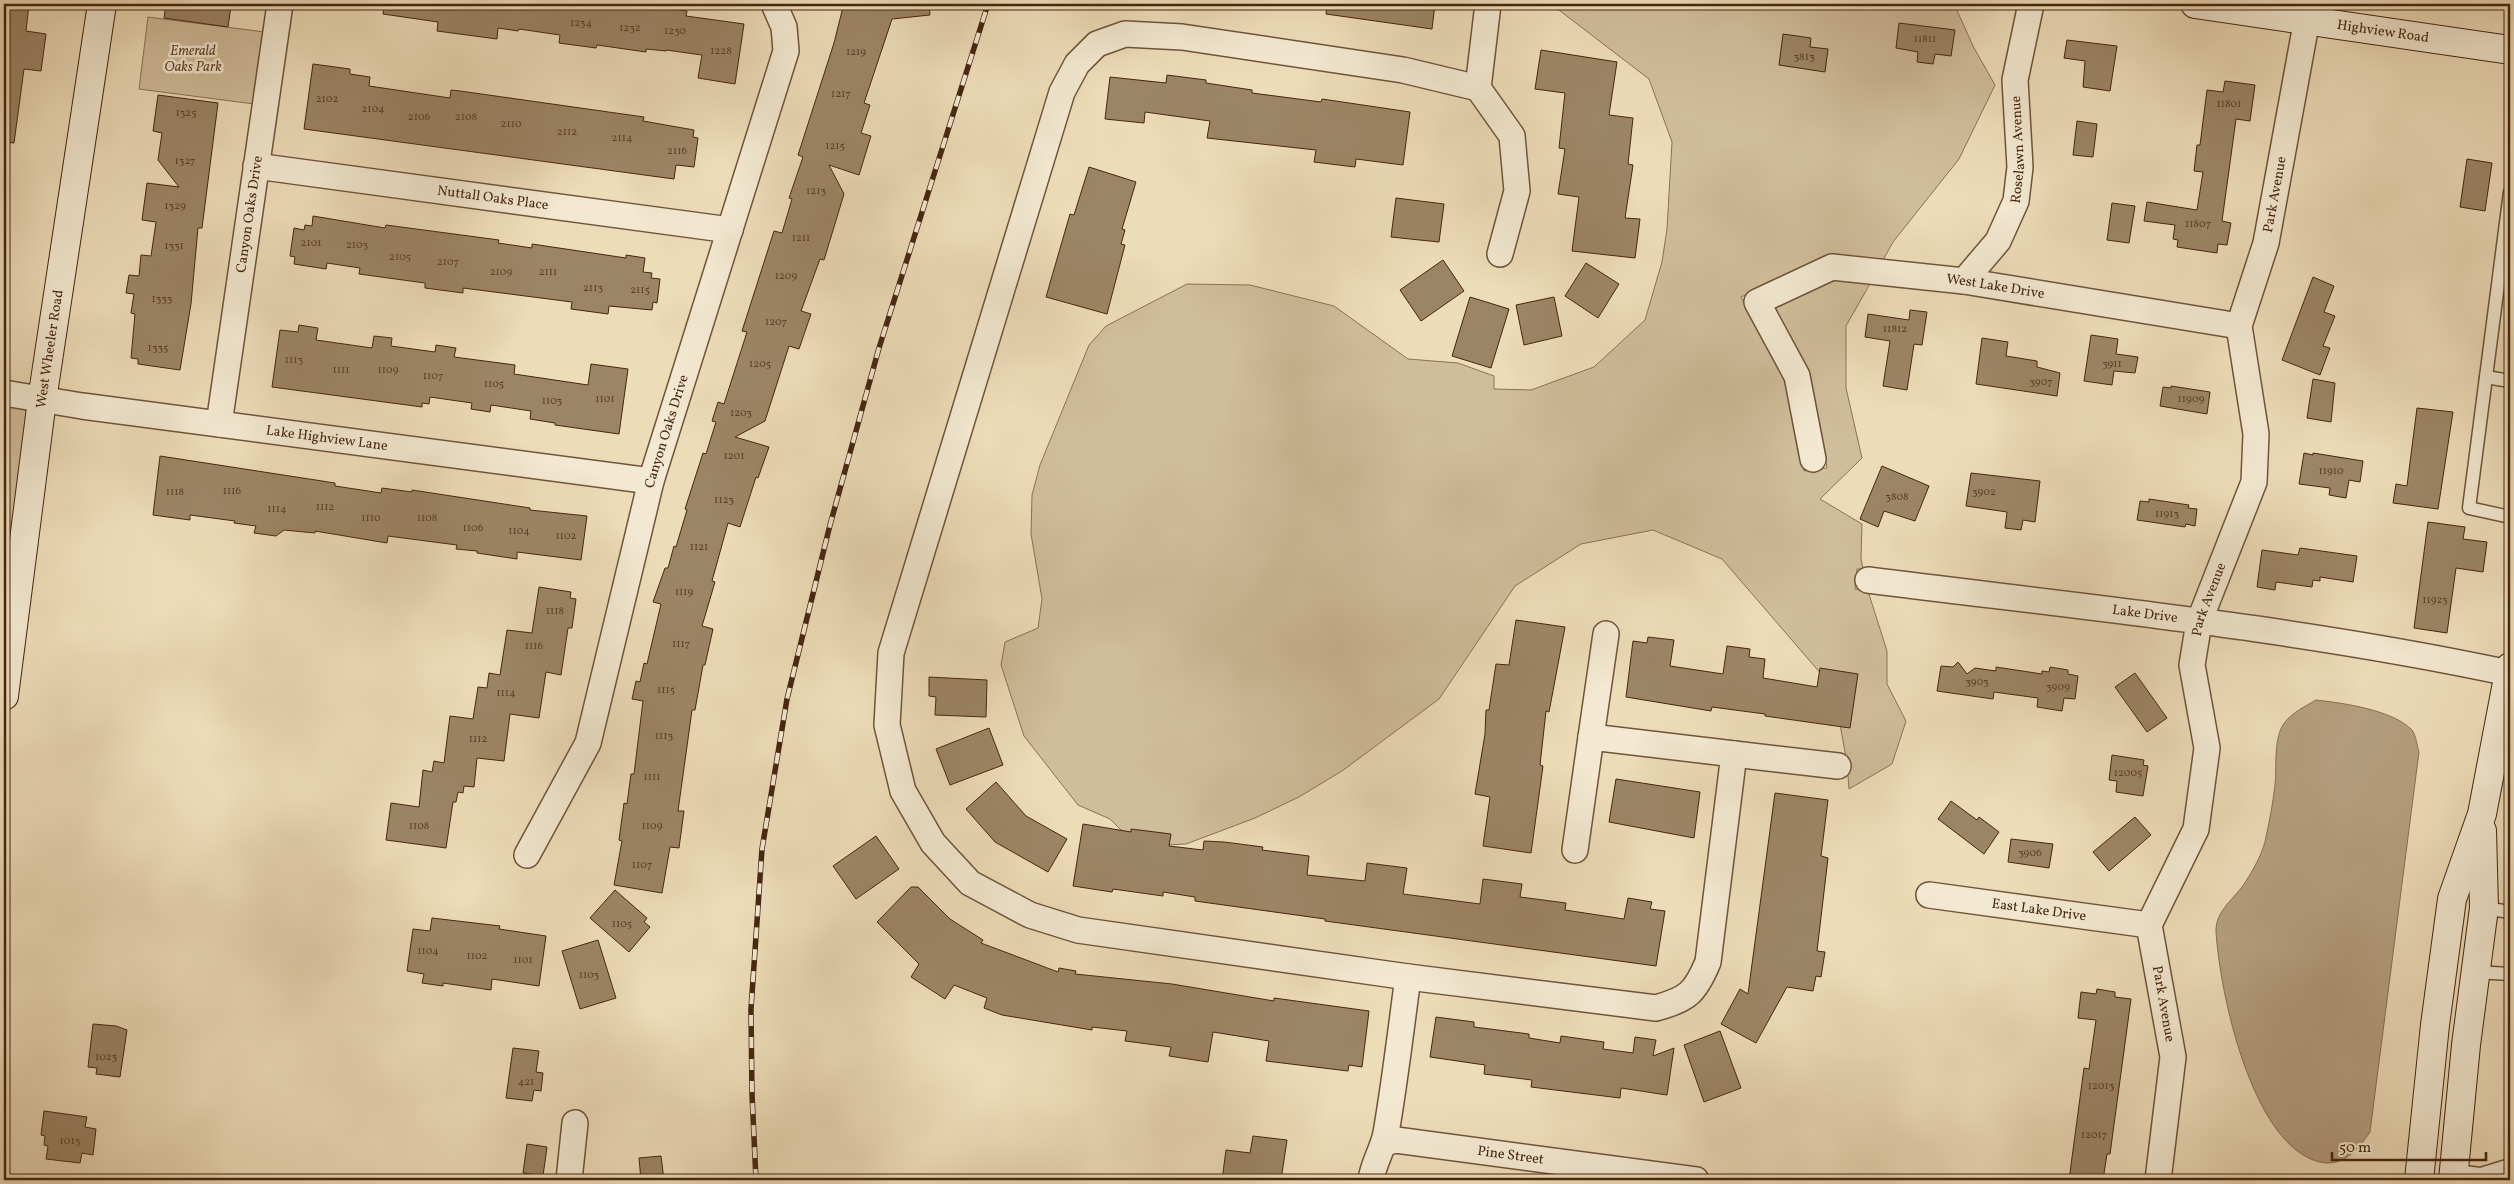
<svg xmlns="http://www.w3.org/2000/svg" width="2514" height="1184" font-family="Vollkorn,serif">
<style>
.green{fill:#d0bd9b;stroke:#8a7256}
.water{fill:#b49e7f;stroke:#886e53}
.building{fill:#9c8567;stroke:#452610}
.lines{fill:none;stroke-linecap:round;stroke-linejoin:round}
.lane-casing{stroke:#6f543a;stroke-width:15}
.street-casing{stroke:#6f543a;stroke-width:28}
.secondary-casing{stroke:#452610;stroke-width:30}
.lane{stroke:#f3e8d1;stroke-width:12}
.street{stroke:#f3e8d1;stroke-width:25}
.secondary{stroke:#f3e8d1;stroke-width:28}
.rail-casing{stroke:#452610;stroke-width:5.5}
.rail{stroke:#f3e8d1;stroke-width:4;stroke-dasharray:11;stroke-linecap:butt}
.labels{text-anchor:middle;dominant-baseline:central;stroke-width:5;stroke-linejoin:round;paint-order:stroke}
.number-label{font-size:11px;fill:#5b3e26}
.street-label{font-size:14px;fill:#452610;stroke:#f3e8d1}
.park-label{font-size:14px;font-style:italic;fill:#61442c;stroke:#f3e8d1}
</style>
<rect width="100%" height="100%" fill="#eddcb8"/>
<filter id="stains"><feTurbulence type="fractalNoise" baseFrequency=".004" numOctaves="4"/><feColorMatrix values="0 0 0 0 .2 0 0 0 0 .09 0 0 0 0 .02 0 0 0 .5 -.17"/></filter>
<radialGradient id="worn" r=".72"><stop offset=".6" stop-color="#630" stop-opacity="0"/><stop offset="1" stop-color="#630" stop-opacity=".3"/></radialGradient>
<g class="green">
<polygon points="1555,4 1954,4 1974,48 1995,85 1959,159 1893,242 1882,262 1826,258 1741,297 1786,379 1804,471 1827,468 1809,375 1772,307 1835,278 1871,282 1846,326 1846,388 1862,458 1820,499 1862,524 1861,558 1863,569 1857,569 1855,589 1868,591 1887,651 1887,684 1906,721 1892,764 1849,789 1847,763 1837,708 1822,675 1722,559 1653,530 1581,544 1515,586 1439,699 1342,771 1299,797 1255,818 1186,844 1144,846 1125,834 1110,819 1078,805 1024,736 1001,665 1005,642 1038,628 1042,599 1031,534 1032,495 1040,465 1089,345 1106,326 1187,284 1250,285 1334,306 1408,359 1458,363 1494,376 1494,389 1531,390 1594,367 1645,320 1662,262 1667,229 1672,142 1649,79 1555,7"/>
<polygon points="148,17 265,32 254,104 139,89"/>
<polygon points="4,406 28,410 4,602"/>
</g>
<path class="water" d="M2316 700C2343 703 2393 710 2412 730 2416 735 2417 746 2419 752L2370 1132C2357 1151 2342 1169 2316 1161 2251 1140 2220 993 2216 932 2215 910 2236 898 2246 881 2254 869 2264 850 2266 837 2270 819 2273 802 2275 785 2277 766 2273 737 2285 722 2293 712 2306 706 2316 700Z"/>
<g class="building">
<polygon points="4,4 29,4 26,31 46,34 41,71 24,69 14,143 4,142"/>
<polygon points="166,4 212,4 231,6 228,27 164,18"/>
<polygon points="384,4 680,4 679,10 687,11 686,16 744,24 735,84 698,78 702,55 666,50 666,51 646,49 646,52 597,45 596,48 559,43 560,35 519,29 518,31 498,28 497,39 437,31 438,22 383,14"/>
<polygon points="841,4 929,4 930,15 892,19 864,103 870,105 861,133 871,136 859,175 829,165 844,194 824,260 820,259 801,311 811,314 799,349 789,346 765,421 735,437 769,447 758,478 756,477 740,527 728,523 712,581 715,582 702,626 713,629 705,665 703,665 695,710 692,710 678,811 684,811 679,848 670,847 662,893 614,885 622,841 619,840 624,803 627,804 631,774 634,774 643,701 632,699 636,681 640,682 644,663 647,664 661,604 653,602 665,568 668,568 674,546 676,547 687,510 685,509 703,453 706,454 716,422 712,421 718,402 724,404 747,332 742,331 774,231 782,233 792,199 789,198 803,157 798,155 834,43 842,11"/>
<polygon points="1327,4 1435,4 1432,29 1326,14"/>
<polygon points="1899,23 1955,30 1951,56 1935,54 1933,64 1917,62 1918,52 1896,48"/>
<polygon points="1783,34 1811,38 1810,47 1828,49 1825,72 1779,65"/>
<polygon points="2067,40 2117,46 2110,91 2083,87 2085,61 2064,58"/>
<polygon points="1541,50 1617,62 1609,115 1633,118 1628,164 1633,165 1625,218 1640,219 1635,258 1572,251 1579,197 1558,194 1565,149 1559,148 1565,93 1535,89"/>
<polygon points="313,64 350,69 350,74 370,77 369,86 450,98 451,90 460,91 644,117 643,121 694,130 693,137 698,138 694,167 676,165 674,179 304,129"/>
<polygon points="1167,75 1206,80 1206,83 1252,90 1252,93 1321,102 1322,99 1410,112 1403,165 1356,159 1355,167 1314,162 1316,150 1207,138 1210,121 1145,112 1144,123 1105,119 1110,77 1166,83"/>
<polygon points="2225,81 2255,85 2250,121 2236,119 2222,221 2231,223 2227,245 2218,244 2217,253 2177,247 2178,240 2173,239 2175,225 2144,221 2147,202 2197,210 2203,172 2194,171 2197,145 2200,145 2207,90 2223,92"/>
<polygon points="158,95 218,103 202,228 198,228 191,304 180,370 138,364 138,359 131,358 135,314 131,313 134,294 126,293 129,275 139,276 141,255 151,256 156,222 142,220 147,183 179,187 158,160 162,133 153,131"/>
<polygon points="2077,121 2097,124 2093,157 2073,155"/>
<polygon points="2467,159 2492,163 2485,211 2460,207"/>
<polygon points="1089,167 1136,182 1122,229 1125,230 1121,244 1125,245 1107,314 1046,297 1070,214 1074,215"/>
<polygon points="1396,198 1444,204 1439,242 1391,237"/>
<polygon points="2112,203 2135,206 2129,243 2107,240"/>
<polygon points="313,216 385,228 386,225 499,240 498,243 532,248 532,244 626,258 626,255 645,258 643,272 652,273 651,278 660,279 657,303 653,302 652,310 609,306 608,314 571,309 572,302 463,288 463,293 425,288 425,283 359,274 360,268 327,263 326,269 294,264 295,257 290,256 294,228 304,230 305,225 312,226"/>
<polygon points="1443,260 1464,291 1421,321 1400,290"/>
<polygon points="1586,263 1619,284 1598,318 1565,296"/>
<polygon points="2313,277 2334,286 2324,312 2335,316 2323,346 2330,348 2320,375 2282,360"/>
<polygon points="1470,297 1509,309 1491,368 1452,356"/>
<polygon points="1554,297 1562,336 1524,345 1516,305"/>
<polygon points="1910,310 1927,312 1922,345 1914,344 1907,390 1883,386 1890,341 1865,337 1868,314 1909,320"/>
<polygon points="299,325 318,328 316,340 372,348 374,336 392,338 391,346 435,352 436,345 456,348 454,357 515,365 514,374 588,385 591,364 628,369 619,434 555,425 555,423 530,419 531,411 491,405 490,412 471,409 472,403 430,397 429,404 422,403 422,407 272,387 280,330 298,332"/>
<polygon points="2091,335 2118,339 2116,354 2138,357 2135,373 2114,371 2112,385 2084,381"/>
<polygon points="1982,338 2008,342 2006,356 2037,361 2037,367 2060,373 2057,396 1976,384"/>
<polygon points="2313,379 2335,383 2331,422 2307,418"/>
<polygon points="2171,386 2210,392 2207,414 2160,406 2163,387 2171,388"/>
<polygon points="2417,408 2453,412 2438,509 2393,503 2396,484 2407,486"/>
<polygon points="2304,453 2313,455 2313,453 2363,461 2360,482 2349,480 2346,498 2329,495 2330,488 2299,484"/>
<polygon points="160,456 335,483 335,486 381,493 382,488 412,492 412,490 530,508 530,510 587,516 581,560 517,552 517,559 477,553 477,551 456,549 457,545 388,536 387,543 315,531 315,533 284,530 276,536 254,533 256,526 234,523 235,521 190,515 190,520 153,515"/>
<polygon points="1882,466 1929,486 1915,521 1884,511 1878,527 1860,519"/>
<polygon points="1971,473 2040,481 2035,522 2023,520 2021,530 2005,528 2007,512 1966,506"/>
<polygon points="2149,499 2189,505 2188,508 2197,509 2195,526 2186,524 2185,527 2137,520 2140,501 2149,502"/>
<polygon points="2428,522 2465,527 2463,539 2487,542 2483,572 2456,568 2447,633 2414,628"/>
<polygon points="2300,548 2357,556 2353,582 2320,577 2320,581 2313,580 2312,587 2276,582 2275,590 2257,587 2262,550 2298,555"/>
<polygon points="539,587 571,592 570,598 576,599 572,628 568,628 561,675 546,672 539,718 510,714 504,761 477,758 474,787 464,786 463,793 458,792 456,802 453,802 446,848 386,840 391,803 419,807 423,770 432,772 434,761 444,763 450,716 473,719 478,687 487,688 489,673 500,675 507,630 532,633"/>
<polygon points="1516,620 1565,627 1549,712 1546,711 1540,765 1543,766 1531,853 1483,846 1490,797 1475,794 1485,734 1486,710 1489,710 1496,664 1509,665"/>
<polygon points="1648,637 1674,640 1670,666 1723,674 1727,646 1750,649 1749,657 1765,659 1763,678 1817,687 1820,668 1858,674 1850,728 1765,716 1765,714 1712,707 1711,711 1626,697 1633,641 1647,643"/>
<polygon points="1958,662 1967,674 1975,668 1996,671 1996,667 2042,674 2042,671 2049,672 2050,667 2068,670 2068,674 2078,676 2075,699 2064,698 2062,711 2037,707 2038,698 1994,692 1993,699 1937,691 1941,666 1953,667"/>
<polygon points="2135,673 2167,718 2147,732 2115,687"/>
<polygon points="929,677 987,680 986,717 935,715 936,697 929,696"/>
<polygon points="989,728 1003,765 950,785 936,749"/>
<polygon points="2112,755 2144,760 2143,765 2148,766 2143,796 2116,792 2117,781 2109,780"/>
<polygon points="1616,779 1700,792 1694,838 1609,822"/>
<polygon points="996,782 1026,816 1067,839 1048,872 995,842 966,809"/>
<polygon points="1775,793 1828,800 1821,856 1828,858 1817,951 1825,952 1821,977 1816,976 1813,991 1787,987 1756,1043 1721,1024 1740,989 1748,994"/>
<polygon points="1951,801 1977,820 1979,817 1999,832 1984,854 1938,819"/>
<polygon points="2135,817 2151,835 2109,871 2093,852"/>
<polygon points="1083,824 1131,832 1131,829 1171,834 1169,846 1203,850 1204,841 1224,842 1263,847 1262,850 1309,856 1307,875 1365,881 1367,863 1407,868 1403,894 1480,904 1483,879 1522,884 1520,897 1566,903 1565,910 1624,919 1628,898 1652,902 1650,909 1665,911 1656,966 1325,921 1325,919 1195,901 1195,897 1163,892 1163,896 1113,889 1112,892 1073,886"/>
<polygon points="876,836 899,869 856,899 833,866"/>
<polygon points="2011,839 2053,844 2049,868 2008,862"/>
<polygon points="911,887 918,887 950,919 983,940 981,943 1058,972 1059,968 1076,971 1075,974 1172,984 1274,1001 1274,998 1369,1011 1362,1067 1349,1065 1348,1071 1266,1061 1269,1041 1213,1032 1208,1062 1169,1056 1171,1047 1125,1041 1127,1031 1092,1027 1092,1030 1002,1015 984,1008 987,998 954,985 945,999 911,977 919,964 877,922"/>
<polygon points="615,890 647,918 644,922 650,927 629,952 590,918"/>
<polygon points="432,918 500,926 499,929 546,936 539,986 492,979 491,990 443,983 443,986 422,983 424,974 407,971 413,929 430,931"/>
<polygon points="598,940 616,998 580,1009 562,951"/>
<polygon points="2097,989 2115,992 2115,997 2131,999 2110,1154 2107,1154 2103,1180 2069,1180 2084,1068 2089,1069 2096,1020 2078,1018 2081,992 2096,994"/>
<polygon points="1436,1017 1474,1022 1474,1027 1529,1034 1529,1038 1560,1043 1561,1036 1604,1042 1603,1049 1633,1053 1635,1037 1656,1040 1653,1056 1674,1048 1667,1095 1621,1088 1620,1098 1531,1087 1532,1080 1484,1074 1485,1065 1430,1057"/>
<polygon points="93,1024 116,1026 127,1030 120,1077 96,1074 97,1068 88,1067"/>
<polygon points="1720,1031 1741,1088 1704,1102 1684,1045"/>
<polygon points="513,1048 539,1051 536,1072 543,1073 541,1091 534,1090 532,1101 506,1098"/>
<polygon points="44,1111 87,1117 85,1127 96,1129 93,1155 82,1153 80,1163 46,1159 48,1146 44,1145 45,1136 41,1135"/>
<polygon points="1253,1136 1287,1140 1281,1180 1222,1180 1226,1150 1250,1153"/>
<polygon points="527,1144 547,1147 543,1176 523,1173"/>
<polygon points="661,1156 664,1180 641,1180 639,1158"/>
</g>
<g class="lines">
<defs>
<g id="lane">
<polyline points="2510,192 2469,508 2510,517"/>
<polyline points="2486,377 2510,381"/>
<polyline points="2484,908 2510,912"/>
<polyline points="2475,972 2510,974"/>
<polyline points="2454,1171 2481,1174 2510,1165"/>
</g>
<g id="street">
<polyline points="1488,4 1478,88 1512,136 1517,191 1500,254"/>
<path d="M1478 88 1403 70 1182 37 1125 34 1097 44 1077 64 1062 92 891 653 887 725 903 791 933 843 970 883 1030 915 1078 930 1408 977 1656 1008C1688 999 1695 993 1708 962L1734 754 1591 737 1575 850"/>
<path id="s1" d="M256 166 730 230"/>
<path id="s2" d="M1964 281 1998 241 2016 201 2020 167 2015 80 2031 4"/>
<path id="s3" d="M4 393 82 406 651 481"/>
<path id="s4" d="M219 424 280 4"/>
<path id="s5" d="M1813 459 1797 376 1757 302 1832 267 1964 281 2239 326"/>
<path id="s6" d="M1868 580C2082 607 2298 628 2509 673"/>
<polyline points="1591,737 1606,634"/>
<polyline points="1734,754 1838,766"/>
<path id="s7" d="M527 855 588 743 651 481 786 51 784 27 774 4"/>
<path id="s8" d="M1929 895 2149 925"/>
<path id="s9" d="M1384 1143 1396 1140 1696 1180"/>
<polyline points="569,1180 575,1123"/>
<path d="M1371 1180C1373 1164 1383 1149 1386 1133 1395 1081 1401 1029 1408 977"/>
<path id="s10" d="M2158 1180 2173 1057 2149 925 2196 829 2207 748 2192 665 2199 622 2254 482 2256 434 2239 326 2266 243 2307 19"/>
</g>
<g id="secondary">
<path id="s11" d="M2195 4 2510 50"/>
<path id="s12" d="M4 696 42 400 102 4"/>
<polyline points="2419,1180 2435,1025 2452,899 2482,814 2510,667"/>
<polyline points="2453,1180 2466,1045 2484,908 2482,831"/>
</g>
</defs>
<use href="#lane" class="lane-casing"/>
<use href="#street" class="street-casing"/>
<use href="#secondary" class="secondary-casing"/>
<use href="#lane" class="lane"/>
<use href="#street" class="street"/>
<use href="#secondary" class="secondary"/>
<defs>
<polyline id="rail" points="756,1180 752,1094 751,1009 762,849 787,699 830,525 879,348 988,4"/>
</defs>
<use href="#rail" class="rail-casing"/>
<use href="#rail" class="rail"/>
</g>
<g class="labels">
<g class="number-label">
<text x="581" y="23">1234</text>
<text x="630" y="28">1232</text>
<text x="675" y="31">1230</text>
<text x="1925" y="39">11811</text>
<text x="721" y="51">1228</text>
<text x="856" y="52">1219</text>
<text x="1804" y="57">3813</text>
<text x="841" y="94">1217</text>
<text x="327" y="99">2102</text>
<text x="2229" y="104">11801</text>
<text x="373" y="109">2104</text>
<text x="186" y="113">1325</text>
<text x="419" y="117">2106</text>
<text x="466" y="117">2108</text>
<text x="511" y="124">2110</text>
<text x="567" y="132">2112</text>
<text x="622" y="138">2114</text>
<text x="835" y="146">1215</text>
<text x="677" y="151">2116</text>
<text x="185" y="161">1327</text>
<text x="816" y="191">1213</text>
<text x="175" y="206">1329</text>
<text x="2198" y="224">11807</text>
<text x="801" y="238">1211</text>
<text x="311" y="243">2101</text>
<text x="357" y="245">2103</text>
<text x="174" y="246">1331</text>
<text x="400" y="257">2105</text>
<text x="448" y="262">2107</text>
<text x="501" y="272">2109</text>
<text x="548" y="272">2111</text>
<text x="786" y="276">1209</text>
<text x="593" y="288">2113</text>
<text x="640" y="290">2115</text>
<text x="162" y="299">1333</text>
<text x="776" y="322">1207</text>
<text x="1895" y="329">11812</text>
<text x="158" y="348">1335</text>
<text x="294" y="360">1113</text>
<text x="760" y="364">1205</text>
<text x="2112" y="364">3911</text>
<text x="341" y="370">1111</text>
<text x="388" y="370">1109</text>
<text x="433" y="376">1107</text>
<text x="2041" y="382">3907</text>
<text x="494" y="384">1105</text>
<text x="605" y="399">1101</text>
<text x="2191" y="399">11909</text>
<text x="552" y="401">1103</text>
<text x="741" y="413">1203</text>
<text x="734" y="456">1201</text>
<text x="2331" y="471">11910</text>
<text x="232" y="491">1116</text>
<text x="175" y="492">1118</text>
<text x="1984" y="492">3902</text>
<text x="1897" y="497">3808</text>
<text x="724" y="500">1123</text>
<text x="325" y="507">1112</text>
<text x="277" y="509">1114</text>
<text x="2167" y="514">11913</text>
<text x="371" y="518">1110</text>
<text x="427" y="518">1108</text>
<text x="473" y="528">1106</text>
<text x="519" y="531">1104</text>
<text x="566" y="536">1102</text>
<text x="699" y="547">1121</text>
<text x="684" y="592">1119</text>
<text x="2435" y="600">11923</text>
<text x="555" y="611">1118</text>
<text x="681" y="644">1117</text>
<text x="534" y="646">1116</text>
<text x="1977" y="682">3903</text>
<text x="2058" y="687">3909</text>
<text x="666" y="690">1115</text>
<text x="506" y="693">1114</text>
<text x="664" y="736">1113</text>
<text x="478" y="739">1112</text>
<text x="2128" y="773">12005</text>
<text x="652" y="777">1111</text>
<text x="419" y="826">1108</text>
<text x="652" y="826">1109</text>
<text x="2030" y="853">3906</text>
<text x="642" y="865">1107</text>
<text x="622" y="924">1105</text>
<text x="428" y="951">1104</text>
<text x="477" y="956">1102</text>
<text x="523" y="960">1101</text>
<text x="589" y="975">1103</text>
<text x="106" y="1057">1023</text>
<text x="526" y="1082">421</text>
<text x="2101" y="1086">12013</text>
<text x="2094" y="1135">12017</text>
<text x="70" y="1141">1013</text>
</g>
<g class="street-label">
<text stroke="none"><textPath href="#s11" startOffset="190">Highview Road</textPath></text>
<text stroke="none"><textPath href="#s2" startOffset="148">Roselawn Avenue</textPath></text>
<text stroke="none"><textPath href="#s10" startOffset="1019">Park Avenue</textPath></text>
<text stroke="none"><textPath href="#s1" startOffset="239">Nuttall Oaks Place</textPath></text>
<text stroke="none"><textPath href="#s4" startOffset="212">Canyon Oaks Drive</textPath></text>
<text stroke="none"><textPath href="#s5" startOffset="416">West Lake Drive</textPath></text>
<text stroke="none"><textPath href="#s12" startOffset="350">West Wheeler Road</textPath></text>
<text stroke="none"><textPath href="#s7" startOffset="449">Canyon Oaks Drive</textPath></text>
<text stroke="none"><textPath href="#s3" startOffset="326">Lake Highview Lane</textPath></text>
<text stroke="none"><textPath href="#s10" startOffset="599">Park Avenue</textPath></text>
<text stroke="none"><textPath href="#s6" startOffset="279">Lake Drive</textPath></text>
<text stroke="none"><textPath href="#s8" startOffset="111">East Lake Drive</textPath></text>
<text transform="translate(2163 1004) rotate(80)">Park Avenue</text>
<text stroke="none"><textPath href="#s9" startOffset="128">Pine Street</textPath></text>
</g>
<g class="park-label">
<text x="193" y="51">Emerald<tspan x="193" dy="16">Oaks Park</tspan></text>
</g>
</g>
<rect width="2514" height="1184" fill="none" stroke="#eddcb8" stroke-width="20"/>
<rect x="5" y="5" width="2504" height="1174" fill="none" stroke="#452610" stroke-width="2.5"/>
<rect x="10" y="10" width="2494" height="1164" fill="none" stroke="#452610"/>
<path d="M2332 1152v8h154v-8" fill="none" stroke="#452610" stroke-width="2.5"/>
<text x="2339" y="1152" font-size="15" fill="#452610" stroke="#f3e8d1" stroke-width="4" paint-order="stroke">50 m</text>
<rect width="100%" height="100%" filter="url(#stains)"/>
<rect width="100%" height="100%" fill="url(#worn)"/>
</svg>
